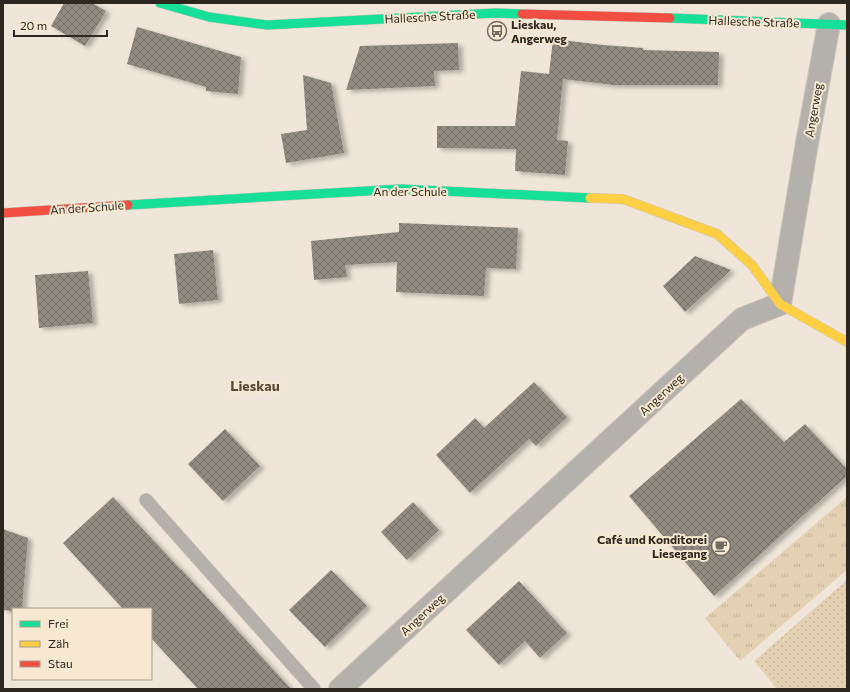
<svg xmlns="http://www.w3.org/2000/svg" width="850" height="692" font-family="Commissioner,sans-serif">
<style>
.grass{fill:url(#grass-tufts)}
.park{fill:url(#park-dots)}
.building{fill:url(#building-cross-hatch);filter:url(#shadow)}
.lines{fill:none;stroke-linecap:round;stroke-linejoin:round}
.lane-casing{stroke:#cac3b9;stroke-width:14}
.street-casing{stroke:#cac3b9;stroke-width:24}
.fast-casing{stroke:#cac3b9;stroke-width:10}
.slow-casing{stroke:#cac3b9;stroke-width:10}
.jam-casing{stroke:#cac3b9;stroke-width:10}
.lane{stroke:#b4b0ab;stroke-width:13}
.street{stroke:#b4b0ab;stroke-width:22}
.fast{stroke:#16e098;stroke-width:9}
.slow{stroke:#ffcf43;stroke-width:9}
.jam{stroke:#f24e42;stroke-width:9}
.labels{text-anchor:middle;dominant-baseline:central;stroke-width:4;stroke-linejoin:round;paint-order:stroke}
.street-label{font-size:12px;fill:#2d271f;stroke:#f7e8d1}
.poi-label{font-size:12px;font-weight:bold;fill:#2d271f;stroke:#f7e8d1;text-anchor:start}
.quarter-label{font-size:14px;font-weight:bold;fill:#554835;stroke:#f7e8d1}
</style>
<defs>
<pattern id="grass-tufts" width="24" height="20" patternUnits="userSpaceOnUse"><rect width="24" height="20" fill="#e4d1b4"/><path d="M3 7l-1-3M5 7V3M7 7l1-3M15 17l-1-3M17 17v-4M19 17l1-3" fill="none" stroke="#c4b39a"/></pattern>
<pattern id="park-dots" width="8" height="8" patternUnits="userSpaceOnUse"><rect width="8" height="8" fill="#e4d1b4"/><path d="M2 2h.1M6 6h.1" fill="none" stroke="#c4b39a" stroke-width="1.8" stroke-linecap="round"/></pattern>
<pattern id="building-cross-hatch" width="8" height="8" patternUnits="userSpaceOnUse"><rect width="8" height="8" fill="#918b81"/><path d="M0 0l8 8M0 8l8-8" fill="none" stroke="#777269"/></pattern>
<filter id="shadow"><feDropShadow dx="4.5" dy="2.5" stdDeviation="2" flood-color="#0004"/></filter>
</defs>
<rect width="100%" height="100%" fill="#efe6d9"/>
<polygon class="grass" points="847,497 847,570 740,661 705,618"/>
<polygon class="park" points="847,580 847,689 777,689 754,661"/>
<g class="building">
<polygon points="64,3 92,3 106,11 85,46 51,26"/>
<polygon points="137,27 241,57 238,94 206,91 206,87 127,64"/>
<polygon points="553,39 603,45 643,48 643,50 719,52 718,85 614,85 563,79 557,140 568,141 565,175 515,171 516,149 437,148 437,126 515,126 521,71 549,74"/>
<polygon points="458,43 459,70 434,71 435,86 346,90 360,46"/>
<polygon points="303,75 331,83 344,153 286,163 281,134 307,130"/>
<polygon points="399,223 518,228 516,269 486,268 484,296 396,292 397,262 345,265 347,277 314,280 311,241 399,232"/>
<polygon points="213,250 218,300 179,304 174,254"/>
<polygon points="695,256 731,270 685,312 663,286"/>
<polygon points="88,271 93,323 39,328 35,275"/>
<polygon points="534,382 567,417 536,446 529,439 470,493 436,455 475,418 484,428"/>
<polygon points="741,399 784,442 805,424 847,469 847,476 714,596 629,496"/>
<polygon points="225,429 260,466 223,501 188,464"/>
<polygon points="113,497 181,570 181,569 291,689 198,689 151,638 151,609 123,609 63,543"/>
<polygon points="413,502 439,530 407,560 381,532"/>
<polygon points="3,529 28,538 22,609 13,609 13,611 3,610"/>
<polygon points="331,570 367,606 325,647 289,610"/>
<polygon points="519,581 567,633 540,658 525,641 499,665 466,630"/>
</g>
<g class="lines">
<defs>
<polyline id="lane" points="146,500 314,689"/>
<polyline id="street" points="340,689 742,319 780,304 807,143 829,24"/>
<g id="fast">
<polyline points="160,3 209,17 267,25 496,13 522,14"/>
<polyline points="670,18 847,25"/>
<polyline points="128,205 401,189 590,198"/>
</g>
<polyline id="slow" points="590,198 623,199 717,234 752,265 780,304 847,342"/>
<g id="jam">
<polyline points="522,14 670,18"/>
<polyline points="3,213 128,205"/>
</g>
</defs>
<use href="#lane" class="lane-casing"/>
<use href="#street" class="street-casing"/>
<use href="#fast" class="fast-casing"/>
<use href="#slow" class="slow-casing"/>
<use href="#jam" class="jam-casing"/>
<use href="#lane" class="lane"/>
<use href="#street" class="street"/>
<use href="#fast" class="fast"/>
<use href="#slow" class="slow"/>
<use href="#jam" class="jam"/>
</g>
<defs>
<symbol id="bus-ring" viewBox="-11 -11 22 22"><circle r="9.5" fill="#f7e8d1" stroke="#716a60" stroke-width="1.5"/><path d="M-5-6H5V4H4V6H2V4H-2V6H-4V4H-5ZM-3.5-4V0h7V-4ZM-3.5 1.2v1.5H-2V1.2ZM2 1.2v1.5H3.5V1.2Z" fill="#716a60"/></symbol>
<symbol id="cafe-ring" viewBox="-11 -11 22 22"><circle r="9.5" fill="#f7e8d1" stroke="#716a60" stroke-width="1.5"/><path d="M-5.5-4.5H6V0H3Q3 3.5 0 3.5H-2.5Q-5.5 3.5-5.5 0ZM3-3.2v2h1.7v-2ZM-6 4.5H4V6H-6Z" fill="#716a60"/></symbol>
</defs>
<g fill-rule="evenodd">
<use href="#bus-ring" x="486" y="20" width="22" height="22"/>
<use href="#cafe-ring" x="710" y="535" width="22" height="22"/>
</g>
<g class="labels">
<g class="street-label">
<text transform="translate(430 16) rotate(-3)">Hallesche Straße</text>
<text transform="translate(754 21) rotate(2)">Hallesche Straße</text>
<text transform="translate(813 110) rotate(-80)">Angerweg</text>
<text x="410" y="191">An der Schule</text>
<text transform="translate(87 207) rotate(-4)">An der Schule</text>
<text transform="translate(661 394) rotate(-43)">Angerweg</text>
<text transform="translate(422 614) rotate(-43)">Angerweg</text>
</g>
<g class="poi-label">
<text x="511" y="24">Lieskau,<tspan x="511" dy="14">Angerweg</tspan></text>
<text x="707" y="539" text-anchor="end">Café und Konditorei<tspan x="707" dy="14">Liesegang</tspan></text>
</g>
<g class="quarter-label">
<text x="255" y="385">Lieskau</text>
</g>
</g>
<rect width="850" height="692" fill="none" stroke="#2d271f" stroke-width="8"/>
<rect x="12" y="608" width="140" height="72" fill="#f7e8d1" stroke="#a69b8a"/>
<rect x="20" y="621" width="20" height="6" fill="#16e098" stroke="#a69b8a"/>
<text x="48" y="628" font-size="12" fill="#2d271f">Frei</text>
<rect x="20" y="641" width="20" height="6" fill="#ffcf43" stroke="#a69b8a"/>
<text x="48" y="648" font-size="12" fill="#2d271f">Zäh</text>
<rect x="20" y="661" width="20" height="6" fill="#f24e42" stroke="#a69b8a"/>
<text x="48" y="668" font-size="12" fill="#2d271f">Stau</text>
<path d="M14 30v6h93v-6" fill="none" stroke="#2d271f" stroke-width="2"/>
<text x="20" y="30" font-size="12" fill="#2d271f" stroke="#f7e8d1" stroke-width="3" paint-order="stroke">20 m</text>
</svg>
